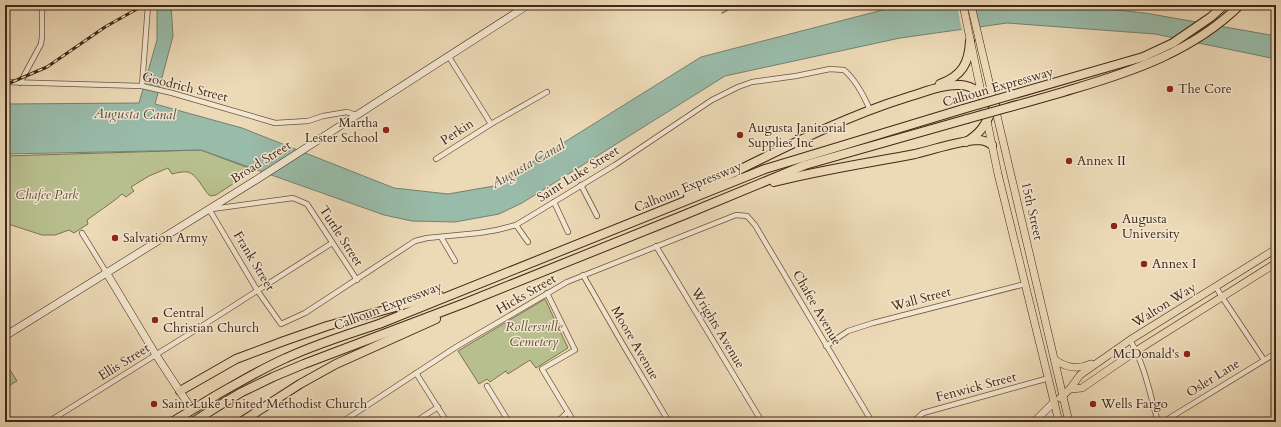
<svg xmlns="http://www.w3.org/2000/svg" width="1281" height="427" font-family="Cardo,serif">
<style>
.green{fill:#b8bf8e;stroke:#7c7352}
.water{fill:#99bba9;stroke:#76806f}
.pier{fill:#ecd9b6}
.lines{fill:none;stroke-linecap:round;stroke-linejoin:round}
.stream{stroke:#76806f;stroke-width:1.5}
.street-casing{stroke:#6c543f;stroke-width:6}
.secondary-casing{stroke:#412717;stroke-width:8}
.primary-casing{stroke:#412717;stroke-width:8}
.highway-casing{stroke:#412717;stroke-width:10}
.street{stroke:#f3e6d0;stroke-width:4.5}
.secondary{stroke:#f3e6d0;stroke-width:7}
.primary{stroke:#ecd9b6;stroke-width:7}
.highway{stroke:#ecd9b6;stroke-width:8}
.rail-casing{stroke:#412717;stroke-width:3}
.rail{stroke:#f3e6d0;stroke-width:1.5;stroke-dasharray:4.5;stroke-linecap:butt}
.highway-bridge-casing{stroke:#412717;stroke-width:10;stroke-linecap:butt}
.highway-bridge{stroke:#ecd9b6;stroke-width:8}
.poi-dot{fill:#8f2418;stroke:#f3e6d0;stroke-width:1.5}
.labels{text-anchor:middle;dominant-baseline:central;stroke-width:3;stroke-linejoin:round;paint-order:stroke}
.street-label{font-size:13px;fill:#412717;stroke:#f3e6d0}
.poi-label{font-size:13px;fill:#412717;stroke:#f3e6d0;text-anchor:start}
.park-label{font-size:13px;font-style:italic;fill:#5f4d35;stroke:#f3e6d0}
.water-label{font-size:14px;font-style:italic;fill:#574c3c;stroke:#f3e6d0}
</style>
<rect width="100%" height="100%" fill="#ecd9b6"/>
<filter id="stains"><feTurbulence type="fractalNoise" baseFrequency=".005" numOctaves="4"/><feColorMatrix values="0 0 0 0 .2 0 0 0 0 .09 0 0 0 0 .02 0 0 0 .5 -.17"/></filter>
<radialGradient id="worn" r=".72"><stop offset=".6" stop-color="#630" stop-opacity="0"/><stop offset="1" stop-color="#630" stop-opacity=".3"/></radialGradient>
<g class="green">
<path d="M201 150 254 170 216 195 210 196C203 190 198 175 188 172 184 171 176 173 172 174L168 168 149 176 131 187 134 191 126 197 122 194 115 200 87 220 88 224 74 233 69 230 55 235H42L5 223V156Z"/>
<polygon points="545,299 568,348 536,368 530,360 508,374 506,371 490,382 487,379 479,384 458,351"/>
<polygon points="5,362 17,381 5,388"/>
</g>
<polygon class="water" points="157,5 171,5 173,36 155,104 242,128 394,188 448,194 494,186 701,57 902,5 1068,5 1145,13 1276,36 1276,59 1155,34 1007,23 900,38 725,76 522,203 499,214 455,222 412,221 384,215 201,150 5,154 5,104 139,103 157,40"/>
<polygon class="pier" points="957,5 975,5 979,28 962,31"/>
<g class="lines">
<polyline class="stream" points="722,13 737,5"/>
<defs>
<g id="street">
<polyline points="449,57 491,124"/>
<polyline points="5,82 142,86 172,93 275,123 308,121 323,116 347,112 356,115"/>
<polyline points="20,83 41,44 42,37 42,5"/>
<polyline points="142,86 148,5"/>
<polyline points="436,159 491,124 547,92"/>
<polyline points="581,185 597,216"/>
<polyline points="554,202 568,232"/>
<path d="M209 209 257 290 281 324 305 313 415 241 427 238 479 233 497 230 516 225 615 165 712 100 738 87 752 82 796 76 830 69 844 70C856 80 864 96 870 110"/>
<polyline points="212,209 293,198 307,204 357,280"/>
<polyline points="516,225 528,242"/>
<polyline points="82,233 106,272"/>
<polyline points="441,237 455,261"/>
<polyline points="656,246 762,422"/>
<polyline points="583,275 622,343 669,422"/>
<polyline points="1216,287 1222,297 1264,360"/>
<polyline points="547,293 575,350 542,369 574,422"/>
<path d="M1130 340C1145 365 1150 395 1158 422"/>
<polyline points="826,346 848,331 873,323 1025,284"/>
<polyline points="416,373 447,422"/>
<polyline points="487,386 509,422"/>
<polyline points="48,422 202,326 332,243"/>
<polyline points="342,422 456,347 567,282 736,215 747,216 755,225 872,422"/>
<polyline points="415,422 438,407"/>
<polyline points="557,422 568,412"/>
<polyline points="913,422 923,413 1049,378"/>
<polyline points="1163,422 1276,353"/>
</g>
<g id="secondary">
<polyline points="106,272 156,355 200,422"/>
<polyline points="5,336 256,180 528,5"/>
<polyline points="1034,422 1054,402"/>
</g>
<g id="primary">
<polyline points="963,5 998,174 1059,422"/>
<polyline points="971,5 1069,422"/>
<path d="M1055 360C1067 368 1078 370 1091 364"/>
<polyline points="1070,389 1082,388 1136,351 1276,263"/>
<polyline points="1060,398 1070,389 1080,375 1130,340 1276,249"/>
</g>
<g id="highway">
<path d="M940 84C962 76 969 63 970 41"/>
<path d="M774 182C820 170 868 163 915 154 936 149 957 141 978 140 984 140 988 142 992 145"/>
<path d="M688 195C759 161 833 120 908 97 925 92 943 84 961 85 974 86 985 96 995 105 985 123 984 131 966 142"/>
<polyline points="180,391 236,359 284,341 327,326 439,295"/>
<path d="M215 396C238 383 261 369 286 358 316 344 348 334 379 324L765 169 963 109"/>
<polyline points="220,405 242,392 273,377 304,364 465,303 684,215 805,165 967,119"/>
<polyline points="241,422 300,384 336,364 436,319"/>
</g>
</defs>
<use href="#street" class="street-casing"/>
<use href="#secondary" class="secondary-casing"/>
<use href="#primary" class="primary-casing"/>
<use href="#highway" class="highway-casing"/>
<use href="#street" class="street"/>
<use href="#secondary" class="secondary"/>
<use href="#primary" class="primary"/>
<use href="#highway" class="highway"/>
<defs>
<polyline id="rail" points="5,85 47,67 105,27 144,5"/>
</defs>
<use href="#rail" class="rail-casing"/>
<use href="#rail" class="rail"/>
<defs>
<g id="highway-bridge">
<polyline points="963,109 1143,57 1173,43 1211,17 1224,5"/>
<path d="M967 119C1002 109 1037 100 1073 89 1134 71 1193 51 1240 5"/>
<polyline points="172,422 215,396"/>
<polyline points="193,422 220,405"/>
</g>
</defs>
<use href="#highway-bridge" class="highway-bridge-casing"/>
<use href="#highway-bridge" class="highway-bridge"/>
</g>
<g class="poi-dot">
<circle cx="1170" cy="89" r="4"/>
<circle cx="386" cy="130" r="4"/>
<circle cx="740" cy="135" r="4"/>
<circle cx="1069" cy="161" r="4"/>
<circle cx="1114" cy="226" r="4"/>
<circle cx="115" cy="238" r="4"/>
<circle cx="1144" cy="264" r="4"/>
<circle cx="155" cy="320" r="4"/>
<circle cx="1187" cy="354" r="4"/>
<circle cx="154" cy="404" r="4"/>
<circle cx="1093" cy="404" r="4"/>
</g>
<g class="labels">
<g class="street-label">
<text transform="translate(185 87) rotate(14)">Goodrich Street</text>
<text transform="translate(998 87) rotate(-16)">Calhoun Expressway</text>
<text transform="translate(457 132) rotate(-33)">Perkin</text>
<text transform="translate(261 162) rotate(-32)">Broad Street</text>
<text transform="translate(578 174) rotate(-32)">Saint Luke Street</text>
<text transform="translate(688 187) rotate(-22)">Calhoun Expressway</text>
<text transform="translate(1032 211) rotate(77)">15th Street</text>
<text transform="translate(341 236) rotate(57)">Tuttle Street</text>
<text transform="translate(254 261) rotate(59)">Frank Street</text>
<text transform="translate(526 294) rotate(-30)">Hicks Street</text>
<text transform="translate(921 299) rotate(-15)">Wall Street</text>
<text transform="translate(1164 305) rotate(-32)">Walton Way</text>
<text transform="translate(388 306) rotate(-21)">Calhoun Expressway</text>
<text transform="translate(817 308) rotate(60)">Chafee Avenue</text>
<text transform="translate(718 328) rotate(59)">Wrights Avenue</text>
<text transform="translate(635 343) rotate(60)">Moore Avenue</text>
<text transform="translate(124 362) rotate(-32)">Ellis Street</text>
<text transform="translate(1213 378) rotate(-32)">Osler Lane</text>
<text transform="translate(976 387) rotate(-15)">Fenwick Street</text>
</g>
<g class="poi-label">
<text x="1178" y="89">The Core</text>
<text x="378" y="123" text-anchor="end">Martha<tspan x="378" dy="15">Lester School</tspan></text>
<text x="748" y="128">Augusta Janitorial<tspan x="748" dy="15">Supplies Inc</tspan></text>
<text x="1077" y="161">Annex II</text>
<text x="1122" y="219">Augusta<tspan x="1122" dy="15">University</tspan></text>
<text x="123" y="238">Salvation Army</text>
<text x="1152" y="264">Annex I</text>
<text x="163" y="313">Central<tspan x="163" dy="15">Christian Church</tspan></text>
<text x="1179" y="354" text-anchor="end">McDonald's</text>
<text x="162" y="404">Saint Luke United Methodist Church</text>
<text x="1101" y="404">Wells Fargo</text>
</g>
<g class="park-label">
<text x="47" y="195">Chafee Park</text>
<text x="534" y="327">Rollersville<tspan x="534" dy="15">Cemetery</tspan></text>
</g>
<g class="water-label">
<text transform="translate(135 114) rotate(1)">Augusta Canal</text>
<text transform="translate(528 164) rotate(-30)">Augusta Canal</text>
</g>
</g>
<rect width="1281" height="427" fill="none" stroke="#ecd9b6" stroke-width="20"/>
<rect x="6" y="6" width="1269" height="415" fill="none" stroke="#412717" stroke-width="2"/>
<rect x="10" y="10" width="1261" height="407" fill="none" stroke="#412717"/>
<rect width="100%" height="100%" filter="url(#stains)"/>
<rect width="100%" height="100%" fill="url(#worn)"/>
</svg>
